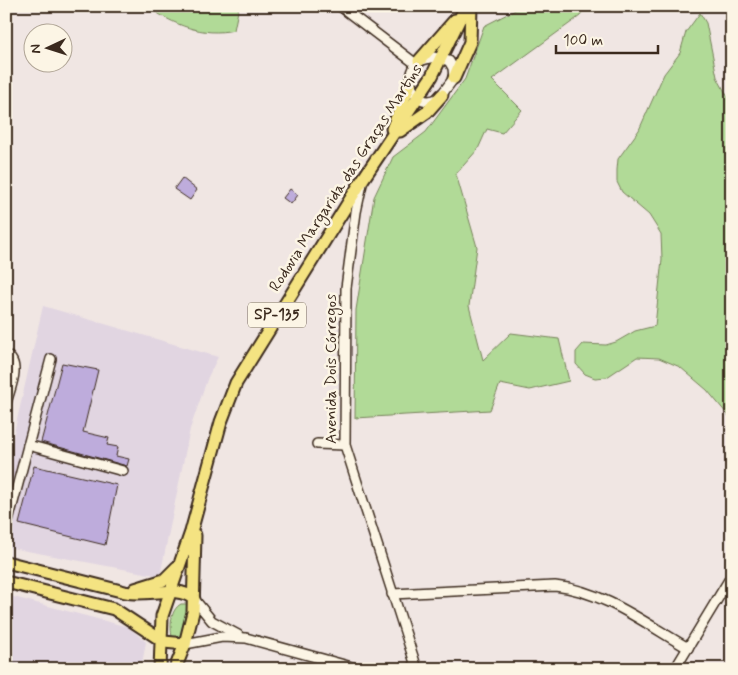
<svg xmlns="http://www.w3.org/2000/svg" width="738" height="675" font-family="Mynerve,sans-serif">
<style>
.built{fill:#e1d5e1}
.green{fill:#b1da97;stroke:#76825a}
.building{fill:#beacdc;stroke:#3b2a1e}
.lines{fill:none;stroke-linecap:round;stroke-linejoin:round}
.minor-casing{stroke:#3b2a1e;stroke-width:12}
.major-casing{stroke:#3b2a1e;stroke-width:15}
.minor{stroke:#fcf5e5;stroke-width:9}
.major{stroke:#f4e382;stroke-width:11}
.labels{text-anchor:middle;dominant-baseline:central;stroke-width:5;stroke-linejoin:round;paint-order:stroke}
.shield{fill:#fcf5e5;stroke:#75675a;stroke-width:1}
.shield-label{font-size:15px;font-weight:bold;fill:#3b2a1e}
.street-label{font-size:16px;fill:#3b2a1e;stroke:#fcf5e5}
</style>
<rect width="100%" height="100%" fill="#f0e6e3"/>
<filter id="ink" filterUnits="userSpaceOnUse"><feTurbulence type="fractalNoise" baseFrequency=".02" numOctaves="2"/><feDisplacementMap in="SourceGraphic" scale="10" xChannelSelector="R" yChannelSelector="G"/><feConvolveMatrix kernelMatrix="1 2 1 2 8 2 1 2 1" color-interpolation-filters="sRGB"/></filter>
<g filter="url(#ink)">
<g class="built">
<polygon points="43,306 218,357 208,377 190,429 160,576 6,547 6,468"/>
<polygon points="6,595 128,627 146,642 141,669 6,669"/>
</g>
<g class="green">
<path d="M147 6H239L234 30C203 37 173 25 147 6Z"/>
<polygon points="523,6 585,6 580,16 492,80 522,110 502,133 487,129 478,149 456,174 477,247 469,306 483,360 511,333 559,339 569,381 530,390 500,384 490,410 355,418 356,310 374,197 393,157 426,132 465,79 484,26"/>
<polygon points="700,13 706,23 717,77 732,105 732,420 707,390 680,367 659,358 637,357 607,377 595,378 585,374 576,364 576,352 583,344 606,345 616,342 635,331 655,326 662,259 661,234 649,215 622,192 617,182 617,170 618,159 639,130 664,74 680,53 686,32"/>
<path d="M181 604H187L188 609 182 635 176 638 172 637C170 626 170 610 181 604Z"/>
</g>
<g class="building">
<polygon points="182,178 197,190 190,200 174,189"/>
<polygon points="290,189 298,195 291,204 283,198"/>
<polygon points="62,363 98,370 83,432 109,438 107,445 118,447 116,456 129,459 127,466 41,442"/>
<polygon points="34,466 117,485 105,545 19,524"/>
</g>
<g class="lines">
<defs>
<g id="minor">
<polyline points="340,6 416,64"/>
<path d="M434 57 449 61 453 68 454 78 439 98C414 111 402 78 419 61Z"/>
<polyline points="362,184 356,212 346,288 345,445 417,669"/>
<path d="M6 355C22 364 10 388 6 403"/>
<polyline points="317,444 345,445"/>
<polyline points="28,445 123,471"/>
<polyline points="6,529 51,359"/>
<path d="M392 594 555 586C604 591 646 624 688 648"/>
<polyline points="194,599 212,621 238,635"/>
<polyline points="185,644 222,637 246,638 359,669"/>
<polyline points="675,669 732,575"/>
</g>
<g id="major">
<polyline points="419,61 455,20"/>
<polyline points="454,78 470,42 471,6"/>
<polyline points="392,129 410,84"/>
<polyline points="400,131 427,112 442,95"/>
<path d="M6 562 125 592C148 597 177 584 194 599"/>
<polyline points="6,582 114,609 164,642 185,644"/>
<polyline points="135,589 164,580 177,567"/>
<polyline points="160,669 162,616 191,532 221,422 236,383 363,179 432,76 466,6"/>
<polyline points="175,669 185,644 193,612 195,535"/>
</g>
</defs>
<use href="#minor" class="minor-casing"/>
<use href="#major" class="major-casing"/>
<use href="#minor" class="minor"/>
<use href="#major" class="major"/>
</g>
</g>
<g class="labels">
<rect class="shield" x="248" y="302.5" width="58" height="25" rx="4"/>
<g class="shield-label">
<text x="277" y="315">SP-135</text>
</g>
<g class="street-label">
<text transform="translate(346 178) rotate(-57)">Rodovia Margarida das Graças Martins</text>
<text transform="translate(331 369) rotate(-90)">Avenida Dois Córregos</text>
</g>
</g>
<rect width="738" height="675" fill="none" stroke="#fcf5e5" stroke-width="25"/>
<rect x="12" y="12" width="713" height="650" fill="none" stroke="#3b2a1e" stroke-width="2" filter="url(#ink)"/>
<g transform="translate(48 48) rotate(266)"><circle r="24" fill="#fcf5e5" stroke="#afa495"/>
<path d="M0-4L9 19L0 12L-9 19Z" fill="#3b2a1e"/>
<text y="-8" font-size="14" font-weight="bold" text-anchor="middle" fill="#3b2a1e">N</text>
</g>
<path d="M556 45v8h102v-8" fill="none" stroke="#3b2a1e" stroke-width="2.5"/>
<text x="563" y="45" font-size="15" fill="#3b2a1e" stroke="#fcf5e5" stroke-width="4" paint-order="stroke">100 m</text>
</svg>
